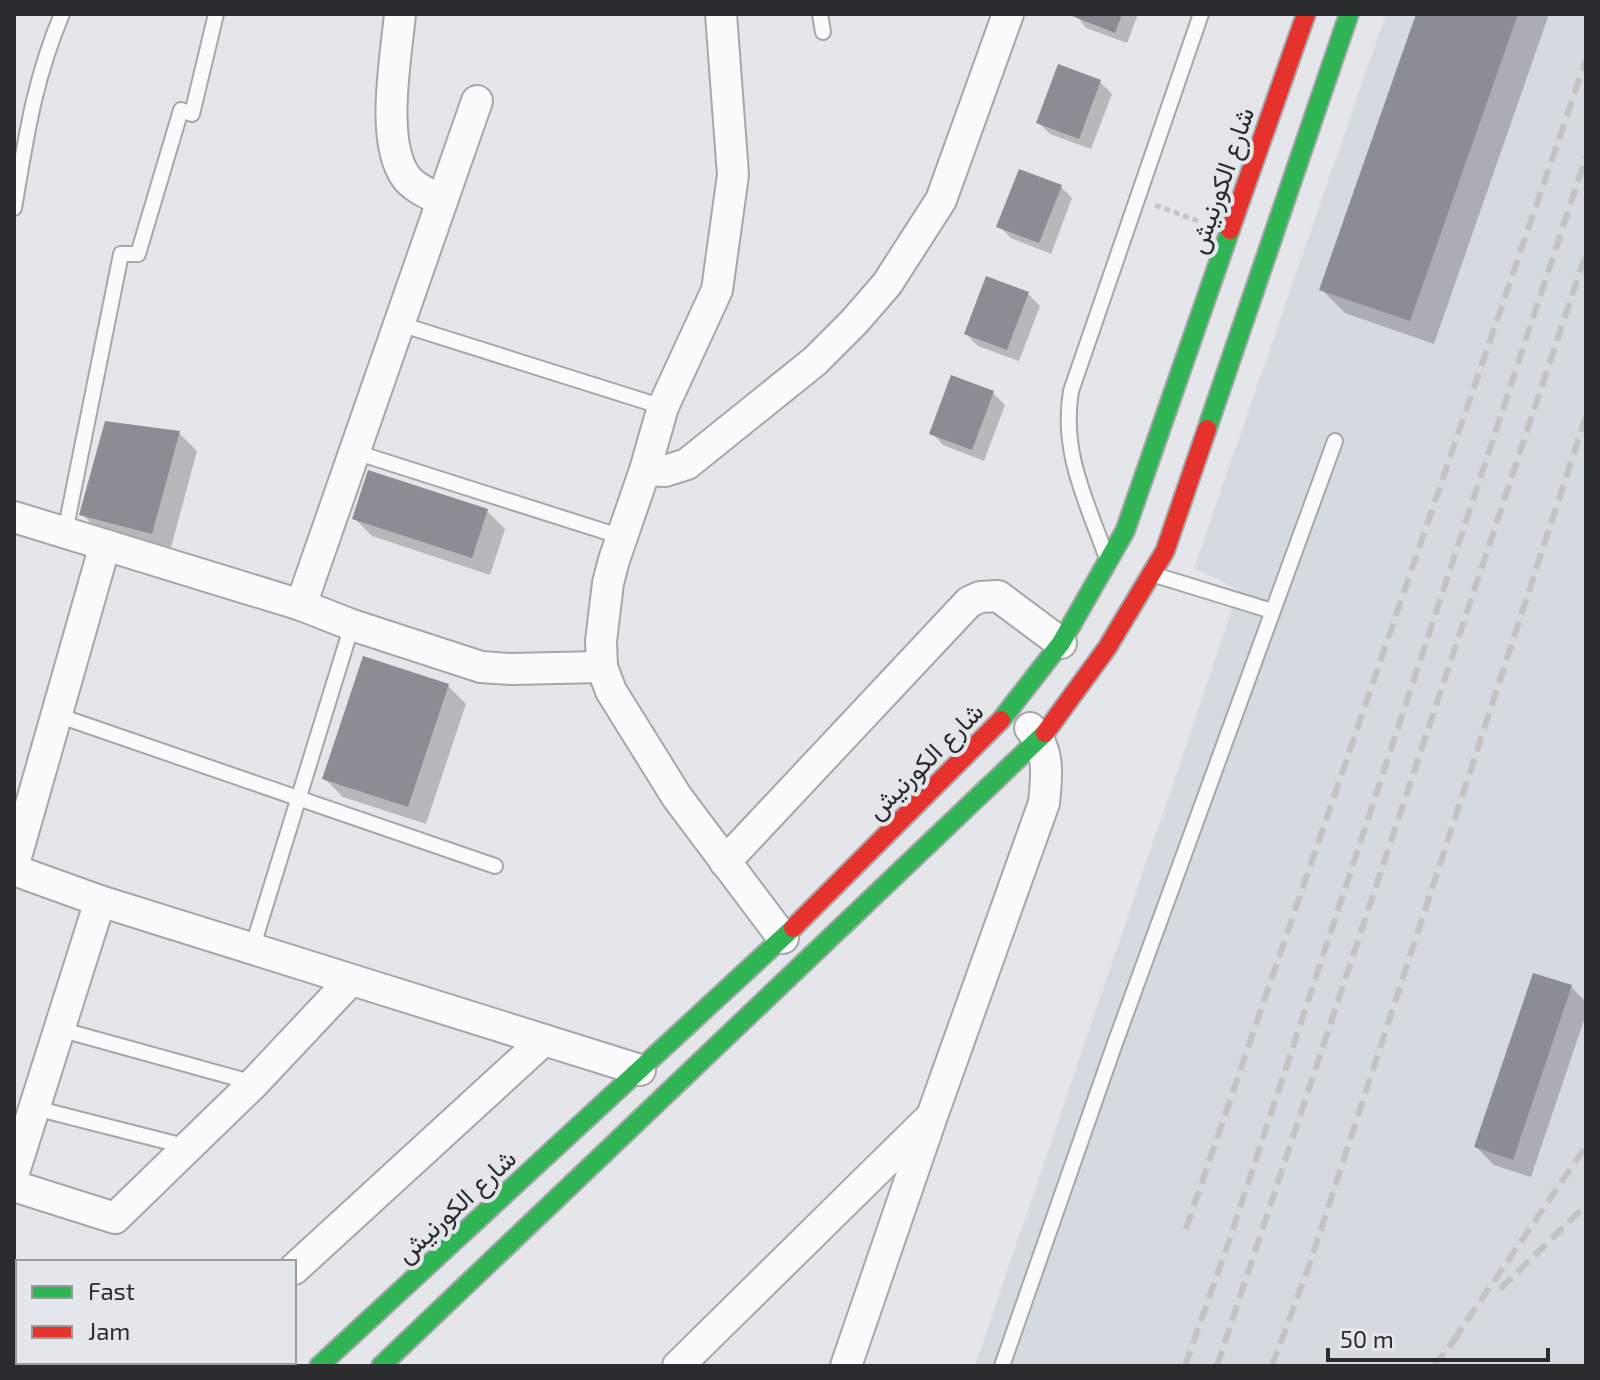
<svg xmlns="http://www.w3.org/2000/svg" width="1600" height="1380" font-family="'Exo 2',Vazirmatn,sans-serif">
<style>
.built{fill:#d5d9e0}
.shadow{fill:#0003}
.building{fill:#8a8d93}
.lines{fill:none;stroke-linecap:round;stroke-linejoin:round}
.lane-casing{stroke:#a5a7a9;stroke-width:18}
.street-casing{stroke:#a5a7a9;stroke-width:34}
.fast-casing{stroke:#a5a7a9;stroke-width:22}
.jam-casing{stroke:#a5a7a9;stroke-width:22}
.path{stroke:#c5c6c6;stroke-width:5;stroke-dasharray:6 4;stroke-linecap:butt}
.lane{stroke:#fbfbfc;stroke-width:14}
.street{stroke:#fbfbfc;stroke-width:30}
.fast{stroke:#30b455;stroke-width:18}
.jam{stroke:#e5322d;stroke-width:18}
.rail{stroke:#c3c3c4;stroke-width:6;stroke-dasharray:16 8;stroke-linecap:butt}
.labels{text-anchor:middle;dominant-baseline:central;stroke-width:8;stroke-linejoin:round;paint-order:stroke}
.street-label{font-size:26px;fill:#2b2c2e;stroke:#e3e6ea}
</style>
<rect width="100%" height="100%" fill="#e4e6e9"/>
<polygon class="built" points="1386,14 1586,14 1586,1366 975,1366 1231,613 1237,589 1194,568"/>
<g class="shadow">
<polygon points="1075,14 1138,14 1127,43 1086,28"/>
<polygon points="1418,14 1549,14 1434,344 1345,313 1321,289"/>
<polygon points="1100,82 1112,94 1091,149 1050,134 1038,122"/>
<polygon points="1060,186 1072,198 1051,254 1011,238 999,226"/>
<polygon points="1028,294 1040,306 1019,361 978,346 966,334"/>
<polygon points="953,378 993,393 1005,405 984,461 943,445 932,433"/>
<polygon points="179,433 197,451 170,551 100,532 82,514"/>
<polygon points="369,473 487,511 505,529 490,575 372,536 354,518"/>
<polygon points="448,686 466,704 426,824 343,797 325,779"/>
<polygon points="1571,987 1586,1002 1586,1014 1531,1177 1494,1165 1476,1147"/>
</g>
<g class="building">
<polygon points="1073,14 1122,14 1115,33 1072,16"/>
<polygon points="1416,14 1518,14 1410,321 1319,290"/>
<polygon points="1058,64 1101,80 1079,139 1036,123"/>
<polygon points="1019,169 1062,185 1039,243 996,227"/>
<polygon points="986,276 1029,292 1007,350 964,334"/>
<polygon points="951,375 994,391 972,450 929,434"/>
<polygon points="105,421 180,431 152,534 79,515"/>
<polygon points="368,470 488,509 472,558 352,519"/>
<polygon points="363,656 449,684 408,807 322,779"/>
<polygon points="1533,973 1572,985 1513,1160 1474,1147"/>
</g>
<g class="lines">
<defs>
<g id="lane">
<polyline points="820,14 823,32"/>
<path d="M14 208C26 138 34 80 62 14"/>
<polyline points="400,324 663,407"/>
<polyline points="355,452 622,537"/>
<polyline points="65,532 121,254 138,254 181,110 192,114 216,14"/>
<path d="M1105 553C1085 498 1061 451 1071 391L1201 14"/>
<polyline points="1155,575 1272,611"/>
<polyline points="57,715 495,866"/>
<polyline points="252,949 352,625"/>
<polyline points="59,1029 254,1083"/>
<polyline points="35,1108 188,1147"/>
<polyline points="1002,1366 1114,1046 1335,441"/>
</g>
<g id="street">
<path d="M400 14C396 58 380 141 406 177 414 188 431 195 442 201"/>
<polyline points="721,14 733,175 717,290 663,407 645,470 614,560 608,583 601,641 602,667 611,691 677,797 783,938"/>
<polyline points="645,470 665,471 687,464 815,361 854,322 887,284 941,200 1008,14"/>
<polyline points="14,517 301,605 352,625 481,667 511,669 602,667"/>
<polyline points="301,605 477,101"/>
<polyline points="725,862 969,602 980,597 998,596 1061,643"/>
<polyline points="14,864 105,545"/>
<polyline points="14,870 100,901 640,1070"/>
<polyline points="14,1172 100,901"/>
<polyline points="14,1186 115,1218 254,1083 351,980"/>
<polyline points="294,1269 544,1040"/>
<polyline points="187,1366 192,1362"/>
<polyline points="678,1366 927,1121"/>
<path d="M846 1366 932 1116 1044 803C1047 775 1050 750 1030 728"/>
</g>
<g id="fast">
<polyline points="1207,429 1349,14"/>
<polyline points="1001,720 1061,643 1125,531 1230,230"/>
<polyline points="319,1366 793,928"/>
<polyline points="381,1366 1045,733"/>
</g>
<g id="jam">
<polyline points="1230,230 1306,14"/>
<polyline points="1045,733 1107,648 1165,551 1207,429"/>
<polyline points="793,928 1001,720"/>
</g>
</defs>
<use href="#lane" class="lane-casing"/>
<use href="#street" class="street-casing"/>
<use href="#fast" class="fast-casing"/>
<use href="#jam" class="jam-casing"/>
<polyline class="path" points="1155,205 1198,221"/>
<use href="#lane" class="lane"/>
<use href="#street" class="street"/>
<use href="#fast" class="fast"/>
<use href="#jam" class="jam"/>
<g class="rail">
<polyline points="1186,1229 1586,60"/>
<polyline points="1500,1289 1586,1205"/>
<polyline points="1453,1341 1586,1146"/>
<polyline points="1185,1366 1229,1241 1586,157"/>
<polyline points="1217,1366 1586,253"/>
<polyline points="1272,1366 1310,1263 1586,416"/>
<polyline points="1434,1366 1460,1333"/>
</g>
</g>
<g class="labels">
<g class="street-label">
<text transform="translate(1220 180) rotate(-71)">شارع الكورنيش</text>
<text transform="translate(924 760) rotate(-45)">شارع الكورنيش</text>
<text transform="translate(455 1205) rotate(-43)">شارع الكورنيش</text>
</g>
</g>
<rect width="1600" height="1380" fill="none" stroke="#2b2c2e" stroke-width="32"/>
<rect x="16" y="1260" width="280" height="104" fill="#e3e6ea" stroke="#999c9f" stroke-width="2"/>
<rect x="32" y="1286" width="40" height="12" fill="#30b455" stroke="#999c9f" stroke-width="2"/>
<text x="88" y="1300" font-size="24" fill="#2b2c2e">Fast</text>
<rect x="32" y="1326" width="40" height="12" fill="#e5322d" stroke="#999c9f" stroke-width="2"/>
<text x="88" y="1340" font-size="24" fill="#2b2c2e">Jam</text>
<path d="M1328 1348v12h220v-12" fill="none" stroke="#2b2c2e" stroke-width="4"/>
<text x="1340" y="1348" font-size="24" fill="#2b2c2e" stroke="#e3e6ea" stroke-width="6" paint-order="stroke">50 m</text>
</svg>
